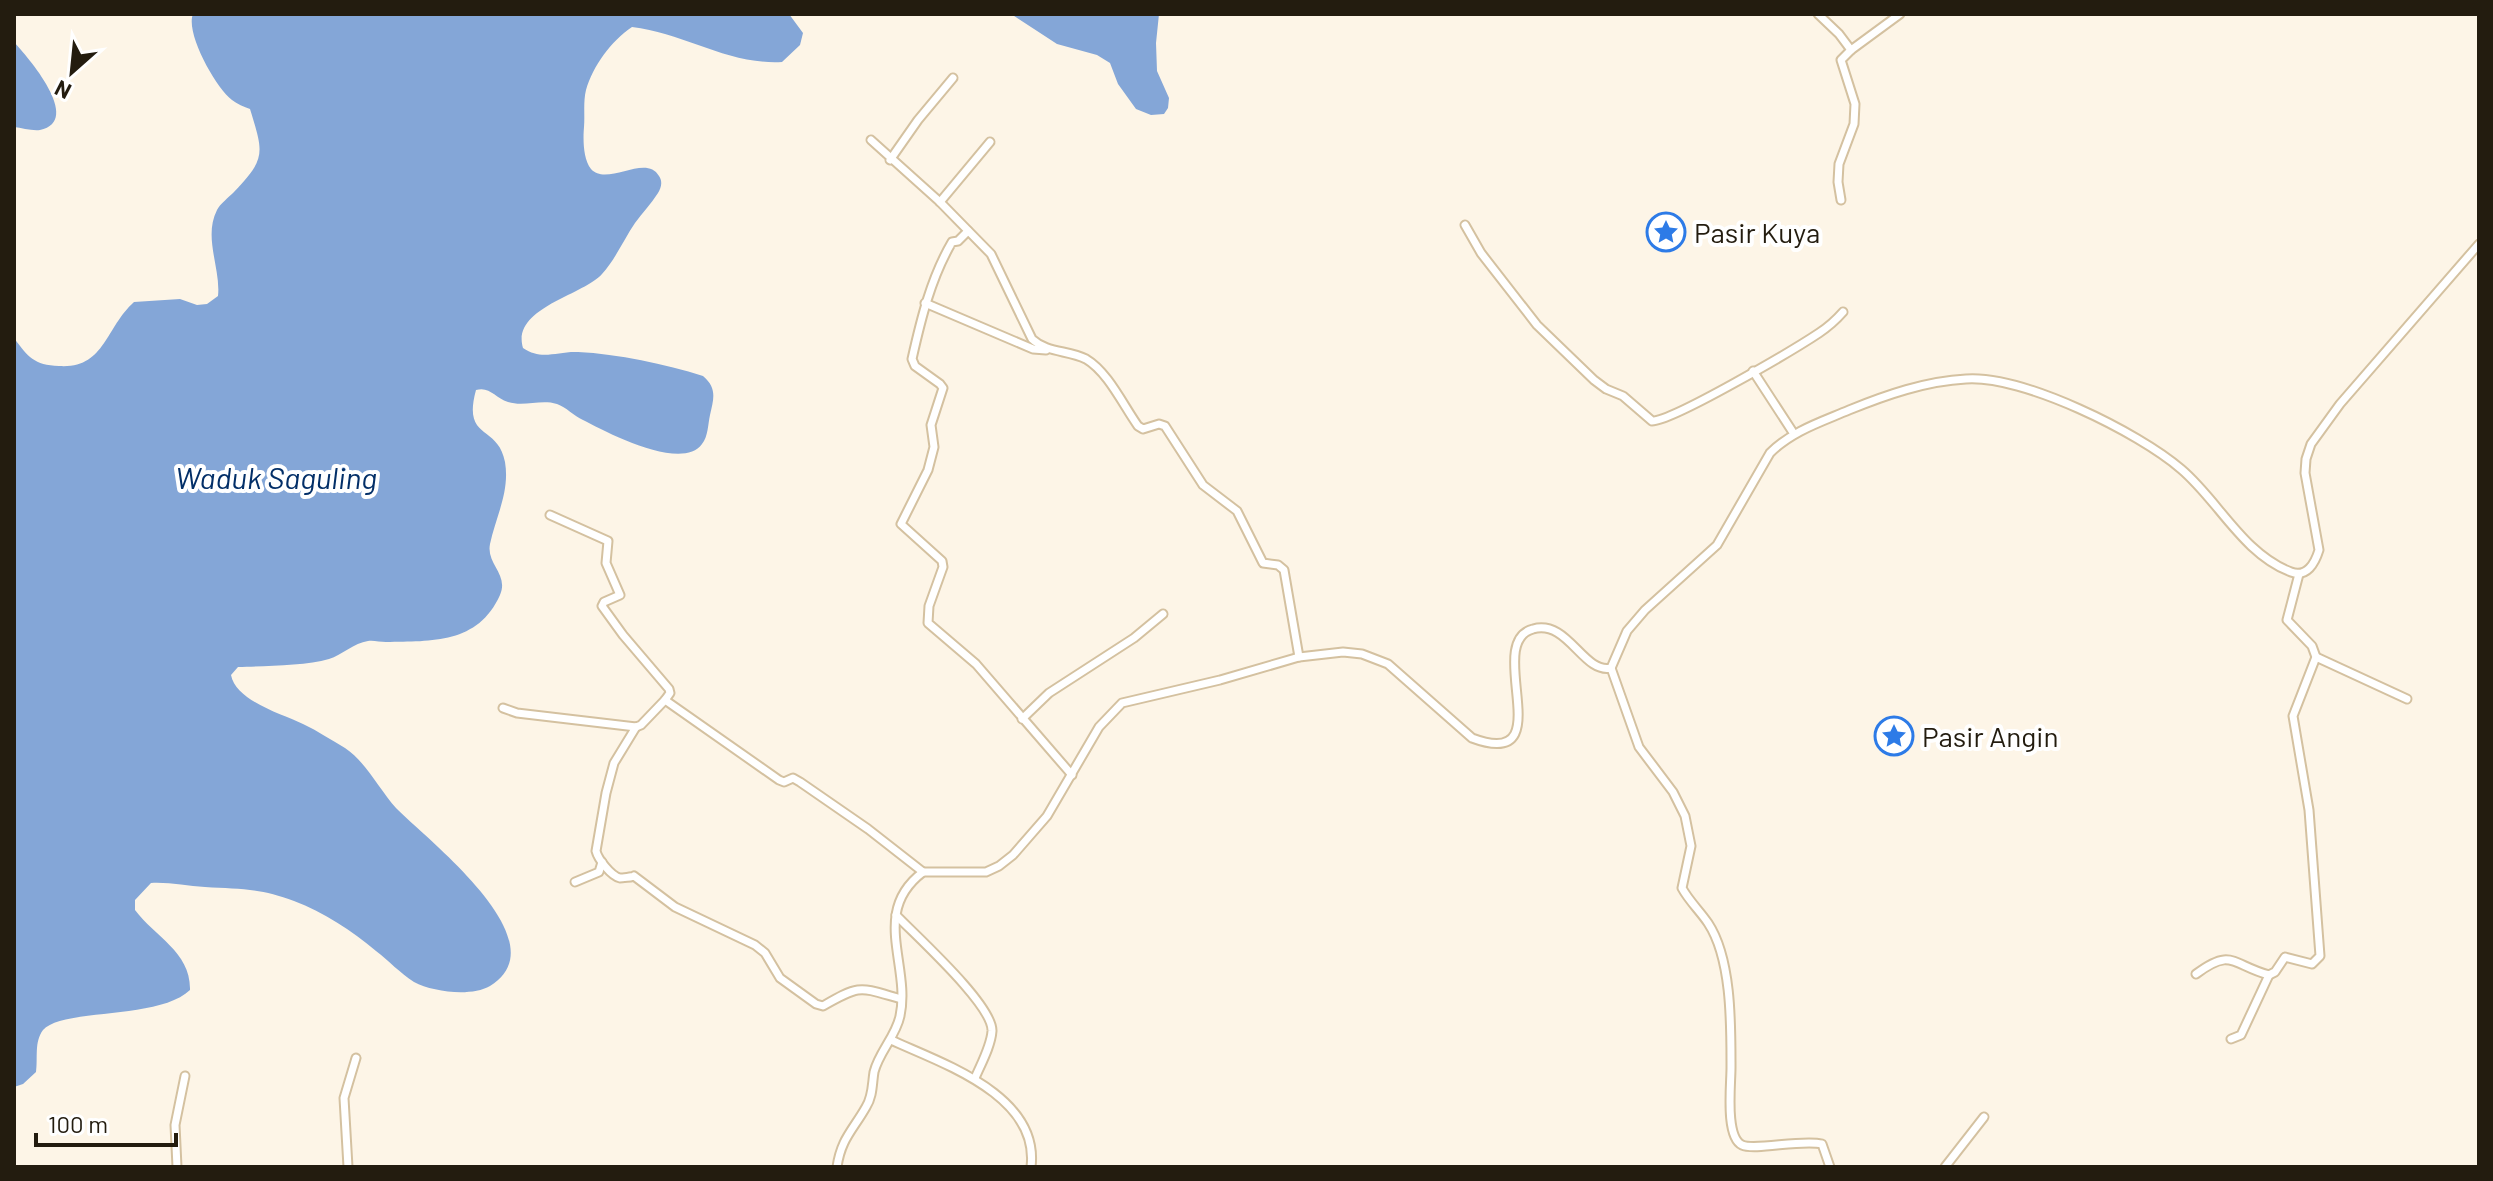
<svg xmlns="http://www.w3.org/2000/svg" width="2493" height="1181" font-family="Barlow,sans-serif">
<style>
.water{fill:#84a6d7}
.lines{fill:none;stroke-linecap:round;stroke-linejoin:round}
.street-casing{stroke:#d4c1a0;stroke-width:11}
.street{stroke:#fff;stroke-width:7}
.labels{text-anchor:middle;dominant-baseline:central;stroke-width:8;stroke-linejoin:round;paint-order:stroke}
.poi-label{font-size:28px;fill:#231c0f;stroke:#fff;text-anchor:start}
.water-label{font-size:30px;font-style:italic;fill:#032f68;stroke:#fff}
</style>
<rect width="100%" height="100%" fill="#fdf5e7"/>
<g class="water">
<path d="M193 14H789L803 33 800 45 782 62C727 65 685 33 632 27 611 41 593 66 586 90 583 102 585 115 584 127 583 139 583 159 591 169 607 187 646 153 659 176 663 182 661 188 658 193 651 204 642 213 635 223 624 239 615 260 602 274 582 296 511 308 523 348 542 361 557 351 578 352 618 354 665 364 703 376 717 388 714 398 710 415 708 424 708 437 702 444 682 472 606 432 583 420 574 416 566 407 557 404 541 399 524 407 508 402 495 398 490 386 476 390 462 441 498 424 505 462 510 492 496 516 490 544 486 564 509 574 500 595 478 644 432 641 386 642 380 642 373 640 368 641 354 643 342 655 329 659 305 666 264 666 238 667L231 675C236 701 282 714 303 724 318 731 331 740 345 748 366 762 379 789 396 808 426 839 562 942 490 986 471 997 433 992 414 982 400 973 389 961 376 951 352 931 324 912 294 901 261 888 239 889 205 887 187 886 169 882 151 883L135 900V910C155 937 191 952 190 990 159 1020 62 1008 43 1030 34 1042 38 1058 36 1072L23 1084 14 1087V338C28 357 34 365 59 366 105 369 105 328 134 302L180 299 197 305 207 304 218 296C221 269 203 237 217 210 220 204 229 197 234 192 267 158 263 152 250 109 244 107 237 104 232 100 216 88 185 33 193 14Z"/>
<polygon points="1011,14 1159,14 1156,43 1157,71 1169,98 1168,108 1164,114 1151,115 1136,109 1118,84 1110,63 1097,55 1057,44"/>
<path d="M14 42C27 56 84 121 40 130 32 131 22 128 14 127Z"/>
</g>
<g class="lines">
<defs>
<g id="street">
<polyline points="1818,14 1839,34 1851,50 1900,14"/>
<path d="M871 140 940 202 991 254 1032 339C1047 353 1068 350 1086 359 1108 372 1123 405 1138 426L1143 429 1159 424 1165 426 1203 485 1237 511 1263 563 1278 565 1284 570 1299 657"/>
<polyline points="890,160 918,120 953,78"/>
<polyline points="1841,200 1838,182 1839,164 1854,124 1855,104 1841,60 1851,50"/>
<polyline points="940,202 990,142"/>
<path d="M1465 225 1481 253 1537 325 1594 380 1606 389 1623 396 1652 421C1673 421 1795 349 1819 333 1828 327 1836 320 1843 312"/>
<path d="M968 231 958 241 952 242C931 278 921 319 912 359L915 366 940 384 943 388 931 425 934 447 928 470 901 524 942 561 943 567 929 606 928 623 976 664 1072 775"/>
<polyline points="925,303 1033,349 1046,350"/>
<polyline points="1753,371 1794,434"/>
<polyline points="550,515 608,541 606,563 620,595 604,602 602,606 623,635 669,689 670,693 665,700 779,780 784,782 793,778 800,782 868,829 923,872"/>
<polyline points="2316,657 2407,699"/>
<path d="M1611 668 1639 747 1673 792 1685 816 1691 846 1682 888C1689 901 1700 911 1708 923 1732 959 1731 1026 1731 1068 1731 1085 1725 1137 1742 1145 1755 1151 1801 1139 1822 1144L1830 1167"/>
<polyline points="503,708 517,713 636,727 641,725 665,700"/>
<polyline points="1022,719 1049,693 1134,638 1163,614"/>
<path d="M636 727 614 763 606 793 596 851C598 859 611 876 620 878 621 878 633 877 634 876L675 907 755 945 765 953 780 978 816 1004 823 1006C861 984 859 987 901 999"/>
<polyline points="575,882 599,872 602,862"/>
<path d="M896 915C916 936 993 1005 992 1031 991 1046 981 1064 975 1078"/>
<path d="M2196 974C2232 947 2232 965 2269 975L2275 972 2285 957 2312 964 2320 956 2309 810 2293 716 2316 657 2312 646 2287 620 2299 574"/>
<polyline points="2231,1039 2241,1035 2269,975"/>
<path d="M891 1040C941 1063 1040 1095 1031 1167"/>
<polyline points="177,1167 175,1125 185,1076"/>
<polyline points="348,1167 344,1098 356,1058"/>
<path d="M837 1167C841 1139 853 1130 866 1107 873 1096 872 1084 874 1072 879 1052 896 1036 900 1016 911 965 870 912 923 872H986L999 866 1013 855 1047 816 1099 727 1122 703 1220 680 1299 657 1343 652 1362 654 1388 664 1472 738C1563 772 1482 642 1533 629 1568 619 1583 674 1611 668L1627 631 1645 610 1717 545 1770 453C1792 431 1821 422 1849 410 1886 395 1926 381 1966 379 2023 375 2138 432 2181 469 2218 500 2243 554 2291 572 2307 578 2315 563 2319 550L2305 473 2306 459 2311 444 2340 404 2479 244"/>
<polyline points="1945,1167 1984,1117"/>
</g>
</defs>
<use href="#street" class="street-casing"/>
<use href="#street" class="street"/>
</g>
<defs>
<symbol id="sight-ring" viewBox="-11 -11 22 22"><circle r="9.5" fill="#fff" stroke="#2d7be7" stroke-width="1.5"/><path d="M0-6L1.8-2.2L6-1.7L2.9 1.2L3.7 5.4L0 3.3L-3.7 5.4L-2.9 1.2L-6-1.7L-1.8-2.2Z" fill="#2d7be7"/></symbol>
</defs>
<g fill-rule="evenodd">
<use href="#sight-ring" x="1644" y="210" width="44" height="44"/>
<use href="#sight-ring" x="1872" y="714" width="44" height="44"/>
</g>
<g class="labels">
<g class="poi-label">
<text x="1694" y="232">Pasir Kuya</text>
<text x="1922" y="736">Pasir Angin</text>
</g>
<g class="water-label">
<text x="276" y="477">Waduk Saguling</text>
</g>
</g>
<rect width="2493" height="1181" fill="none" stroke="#231c0f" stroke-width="32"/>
<g transform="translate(72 72) rotate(207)" stroke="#ffffff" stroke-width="6" paint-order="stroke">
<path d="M0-6L14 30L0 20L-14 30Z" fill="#231c0f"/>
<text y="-12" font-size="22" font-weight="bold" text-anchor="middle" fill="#231c0f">N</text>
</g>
<path d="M36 1133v12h140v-12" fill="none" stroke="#231c0f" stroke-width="4"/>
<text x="48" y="1133" font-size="24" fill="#231c0f" stroke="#ffffff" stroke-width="6" paint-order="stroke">100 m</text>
</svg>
